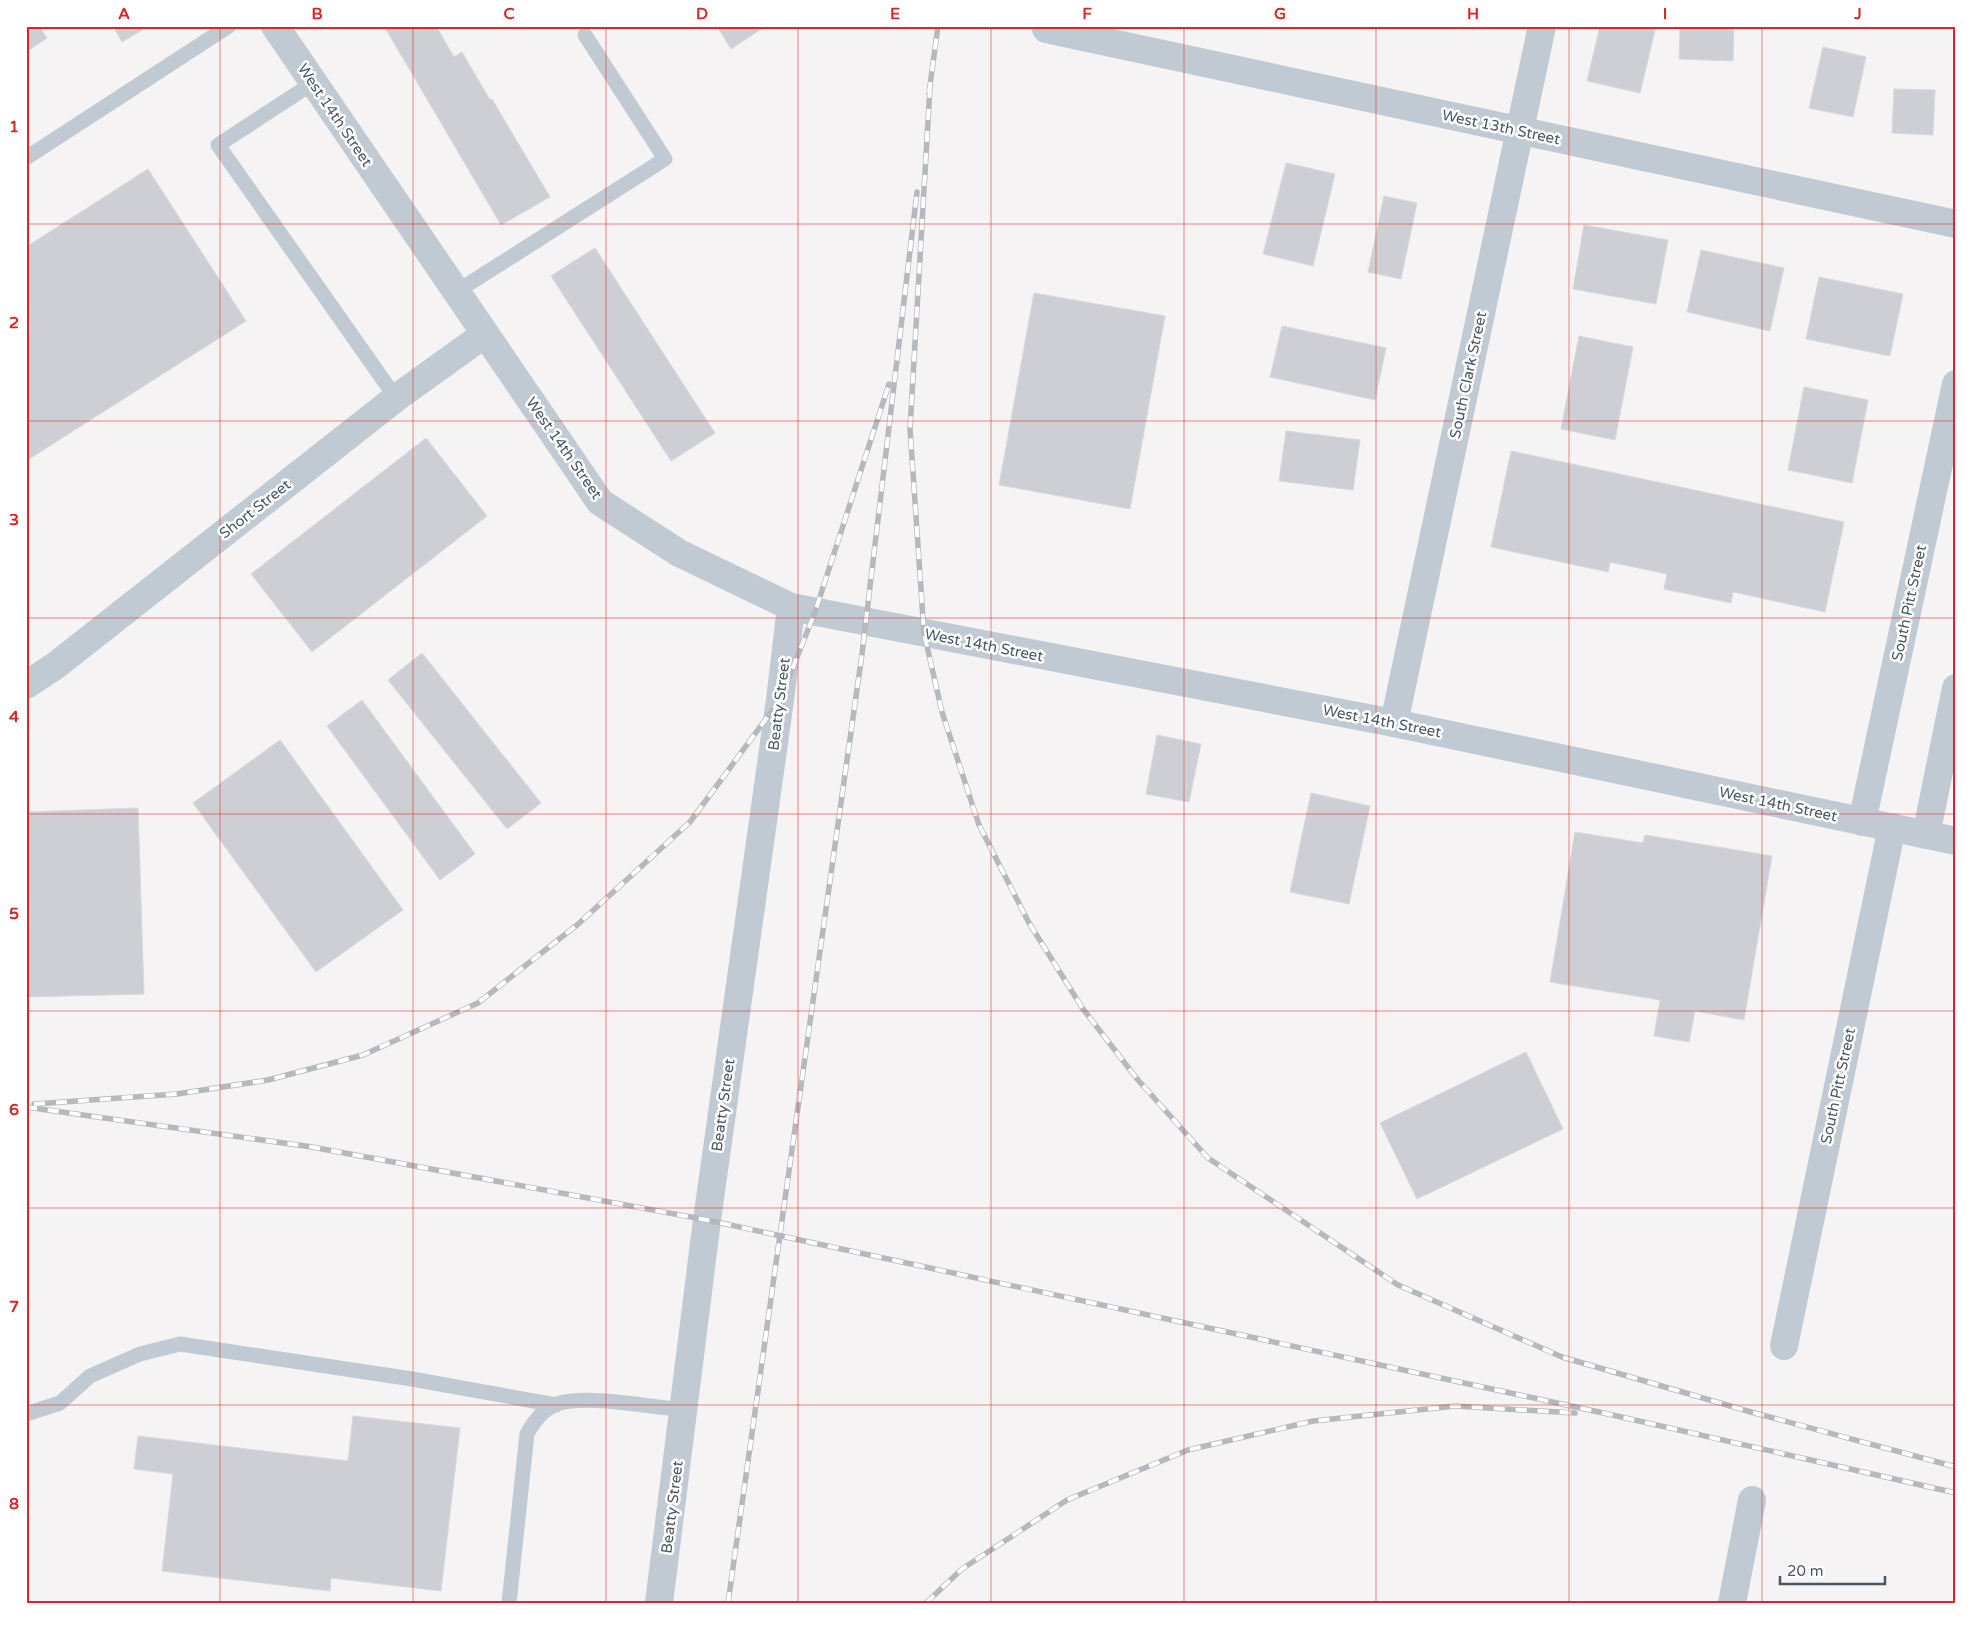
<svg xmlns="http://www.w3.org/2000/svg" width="1982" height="1629" font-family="'Varela Round',sans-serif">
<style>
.building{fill:#cdcfd5;stroke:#d7d9de}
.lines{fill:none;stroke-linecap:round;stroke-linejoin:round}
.service{stroke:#c1cad2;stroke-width:15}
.minor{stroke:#c1cad2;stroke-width:28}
.tertiary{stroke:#c1cad2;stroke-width:28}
.rail-casing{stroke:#b5b8bd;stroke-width:5.5}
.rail{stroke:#fff;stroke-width:4;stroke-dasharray:11;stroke-linecap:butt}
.grid{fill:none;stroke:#d62828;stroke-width:1;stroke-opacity:0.55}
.labels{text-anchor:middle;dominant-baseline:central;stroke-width:5;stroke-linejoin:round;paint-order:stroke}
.street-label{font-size:15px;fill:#4a5661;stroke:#fff}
.neatline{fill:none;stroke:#d62828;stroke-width:2}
.grid-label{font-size:16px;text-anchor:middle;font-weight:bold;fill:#d62828}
</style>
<rect width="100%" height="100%" fill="#f5f3f3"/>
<g class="building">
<polygon points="26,26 39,26 47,38 26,52"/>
<polygon points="113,26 149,26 122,42"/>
<polygon points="384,26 436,26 454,57 462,52 490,100 492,99 550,197 501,225"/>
<polygon points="717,26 766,26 731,49"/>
<polygon points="1600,26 1656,26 1640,93 1587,81"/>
<polygon points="1680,26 1734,26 1733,61 1679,59"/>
<polygon points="1823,47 1866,57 1853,117 1809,108"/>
<polygon points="1894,89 1935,90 1933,135 1892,133"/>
<polygon points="1286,163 1335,174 1313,266 1263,254"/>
<polygon points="148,169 246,321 26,461 26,247"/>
<polygon points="1384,196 1417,203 1401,279 1368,272"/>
<polygon points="1584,225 1668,240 1656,304 1573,289"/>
<polygon points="595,248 715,433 671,461 551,276"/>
<polygon points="1701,250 1784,268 1770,331 1687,312"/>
<polygon points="1819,277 1903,294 1890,356 1806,339"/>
<polygon points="1034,293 1165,316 1130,509 999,485"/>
<polygon points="1282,326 1386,348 1375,400 1270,377"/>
<polygon points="1579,336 1633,347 1615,440 1561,429"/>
<polygon points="1804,387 1868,400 1852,483 1788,470"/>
<polygon points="1286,431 1360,440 1353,490 1279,481"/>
<polygon points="426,438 487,516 312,652 251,574"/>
<polygon points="1511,451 1844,522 1825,612 1733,592 1731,603 1664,589 1667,574 1610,562 1608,572 1491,547"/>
<polygon points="422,653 541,803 507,829 388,680"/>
<polygon points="362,700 475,854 440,880 327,726"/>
<polygon points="1157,735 1201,744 1189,802 1146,794"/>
<polygon points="280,740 403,910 316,972 193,803"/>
<polygon points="1311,793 1370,806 1349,904 1290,892"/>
<polygon points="138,808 144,994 26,997 26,812"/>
<polygon points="1575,832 1643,843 1645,835 1772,856 1744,1020 1695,1011 1689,1042 1654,1036 1660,1000 1550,982"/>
<polygon points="1526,1052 1563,1129 1417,1199 1380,1123"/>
<polygon points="353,1416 460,1428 441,1591 331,1578 330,1591 162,1571 173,1474 134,1469 138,1436 348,1461"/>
</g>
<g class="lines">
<g class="service">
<polyline points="313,83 218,145 396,398"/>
<polyline points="26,158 229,26"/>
<polyline points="456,292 665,159 585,35"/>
<polyline points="26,1414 60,1403 90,1376 140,1354 180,1344 412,1379 556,1405"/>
<path d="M509 1603 527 1434C534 1421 543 1409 557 1404 587 1394 650 1407 684 1410"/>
</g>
<g class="minor">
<polyline points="1046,29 1956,224"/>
<polyline points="26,685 55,666 396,398 485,334"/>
<polyline points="1394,723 1542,26"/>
<polyline points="1862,822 1956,384"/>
<polyline points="1926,835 1956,688"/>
<polyline points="1784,1346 1892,827"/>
<polyline points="659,1603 707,1220 780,700 791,607"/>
<polyline points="1732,1603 1752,1500"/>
</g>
<polyline class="tertiary" points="275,26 600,502 679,553 791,607 1394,723 1956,841"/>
<defs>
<g id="rail">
<polyline points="930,87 910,429 924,633 942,712 979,825 1029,923 1083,1009 1138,1080 1208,1158 1398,1285 1562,1357 1751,1412 1956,1467"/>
<polyline points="929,93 938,26"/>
<polyline points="34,1104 177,1094 268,1080 363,1055 478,1003 577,925 690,822 780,700 815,612 889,384"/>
<polyline points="26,1107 312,1147 707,1220 1608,1414 1956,1493"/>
<polyline points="728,1603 862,654 917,192"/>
<polyline points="926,1603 962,1569 1067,1500 1188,1450 1313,1421 1455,1406 1575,1413"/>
</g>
</defs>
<use href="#rail" class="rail-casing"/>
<use href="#rail" class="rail"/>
</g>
<path class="grid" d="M220 26V1603M413 26V1603M606 26V1603M798 26V1603M991 26V1603M1184 26V1603M1376 26V1603M1569 26V1603M1762 26V1603M26 224H1956M26 421H1956M26 618H1956M26 814H1956M26 1011H1956M26 1208H1956M26 1405H1956"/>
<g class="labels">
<g class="street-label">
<text transform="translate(335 115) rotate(56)">West 14th Street</text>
<text transform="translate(1501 127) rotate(12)">West 13th Street</text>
<text transform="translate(1468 375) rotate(-78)">South Clark Street</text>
<text transform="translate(564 448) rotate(55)">West 14th Street</text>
<text transform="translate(255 509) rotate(-38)">Short Street</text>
<text transform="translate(1909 603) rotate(-78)">South Pitt Street</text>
<text transform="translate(984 645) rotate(11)">West 14th Street</text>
<text transform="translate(779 704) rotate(-83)">Beatty Street</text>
<text transform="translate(1382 721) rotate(11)">West 14th Street</text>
<text transform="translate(1778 804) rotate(12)">West 14th Street</text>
<text transform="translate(1838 1086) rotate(-78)">South Pitt Street</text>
<text transform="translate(723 1105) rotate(-82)">Beatty Street</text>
<text transform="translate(672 1507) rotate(-83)">Beatty Street</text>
</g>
</g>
<rect width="1982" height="1629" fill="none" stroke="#ffffff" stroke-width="55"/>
<path d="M1780 1576v8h105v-8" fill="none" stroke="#4a5661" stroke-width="2.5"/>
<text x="1787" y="1576" font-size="15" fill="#4a5661" stroke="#ffffff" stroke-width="4" paint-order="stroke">20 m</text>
<rect x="28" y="28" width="1926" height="1574" class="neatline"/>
<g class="grid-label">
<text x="124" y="19">A</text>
<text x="317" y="19">B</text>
<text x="509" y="19">C</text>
<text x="702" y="19">D</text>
<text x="895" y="19">E</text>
<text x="1087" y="19">F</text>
<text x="1280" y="19">G</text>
<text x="1473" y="19">H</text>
<text x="1665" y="19">I</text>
<text x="1858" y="19">J</text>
<text x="14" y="132">1</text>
<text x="14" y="328">2</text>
<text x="14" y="525">3</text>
<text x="14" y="722">4</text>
<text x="14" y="919">5</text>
<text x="14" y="1115">6</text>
<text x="14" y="1312">7</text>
<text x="14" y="1509">8</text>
</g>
</svg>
